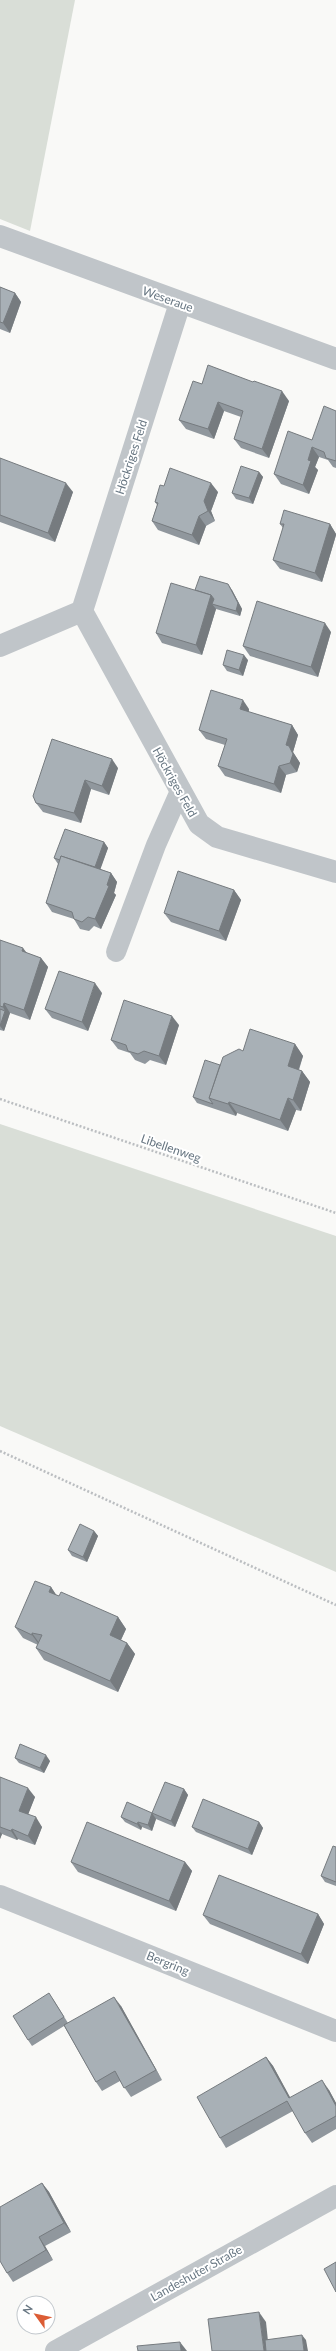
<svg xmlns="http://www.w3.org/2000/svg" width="336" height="2351" font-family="Lato,sans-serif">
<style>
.green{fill:#d9ded7}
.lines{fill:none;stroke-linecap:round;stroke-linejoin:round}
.path{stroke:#bbbec1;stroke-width:2.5;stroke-dasharray:2 2;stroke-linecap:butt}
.lane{stroke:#c0c5c9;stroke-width:20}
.street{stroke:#c0c5c9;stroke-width:22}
.wall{fill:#90979d}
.shaded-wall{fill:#767b7f}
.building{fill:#a8b0b6;stroke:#767b7f}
.labels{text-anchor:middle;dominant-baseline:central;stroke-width:4;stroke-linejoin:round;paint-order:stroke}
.street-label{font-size:12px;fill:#667581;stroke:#fff}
</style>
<rect width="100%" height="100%" fill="#f9f9f7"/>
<g class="green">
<polygon points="0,0 75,0 30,231 0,219"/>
<polygon points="0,1124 336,1236 336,1572 0,1426"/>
</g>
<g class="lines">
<g class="path">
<polyline points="0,1099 336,1213"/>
<polyline points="0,1451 336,1605"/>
</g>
<polyline class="lane" points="116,952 156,845 180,791"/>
<g class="street">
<polyline points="0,236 336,359"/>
<polyline points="82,611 199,824 217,837 336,872"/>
<polyline points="0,646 82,611 180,303"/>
<polyline points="0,1896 336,2031"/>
<polyline points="56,2351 336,2196"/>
</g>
</g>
<g class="wall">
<polygon points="0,287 15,293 21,302 10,333 0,329"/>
<polygon points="202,384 289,401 269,458 241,448 234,439 241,417 224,411 214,439 186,429 179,420"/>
<polygon points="336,411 336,468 333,467 328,460 319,457 315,467 318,470 309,494 281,484 274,474 312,440"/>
<polygon points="0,458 73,492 55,542 0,522"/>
<polygon points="259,472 263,477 253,504 236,499 232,493"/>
<polygon points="164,486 218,492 211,511 215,521 206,526 199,545 158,530 152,521 157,505 155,502"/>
<polygon points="280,524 330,524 336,534 336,535 322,582 280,569 273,560 283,528"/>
<polygon points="195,590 232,590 242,609 240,616 216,609 202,655 162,643 156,633"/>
<polygon points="331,632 318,677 250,656 243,646"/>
<polygon points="248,660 243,676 227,671 223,665"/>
<polygon points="249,709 249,712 292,725 298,735 293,752 300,763 297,772 286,775 281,793 225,776 218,766 225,745 206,739 199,730"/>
<polygon points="118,768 109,795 91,789 81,823 43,812 36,803 33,796"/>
<polygon points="104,842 108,848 100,869 111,873 117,882 114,893 116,895 101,929 94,926 89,931 80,929 74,919 52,912 46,903 58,864 54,858"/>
<polygon points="234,890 241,900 226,941 171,922 164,913"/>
<polygon points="0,940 27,953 41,958 48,967 30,1020 10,1013 4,1031 0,1030"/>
<polygon points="102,993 88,1031 52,1018 45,1009"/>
<polygon points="179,1025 166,1065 150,1060 145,1064 135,1060 130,1053 118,1049 111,1040"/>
<polygon points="295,1044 303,1056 299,1070 302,1071 310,1082 301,1111 296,1110 288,1131 237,1113 236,1116 197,1103 193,1097 220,1065 243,1051"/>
<polygon points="94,1531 98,1536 87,1562 72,1556 68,1550"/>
<polygon points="51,1587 56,1595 118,1617 126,1629 121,1640 127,1643 135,1654 118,1692 44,1660 36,1648 38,1645 23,1638 15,1627"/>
<polygon points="15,1758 50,1761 44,1773 19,1763"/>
<polygon points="0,1777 35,1797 28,1814 42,1827 35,1845 18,1839 17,1840 2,1834 0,1839"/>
<polygon points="184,1789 188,1795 175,1827 156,1819 152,1831 142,1827 141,1830 125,1822 121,1817 152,1813"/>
<polygon points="259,1822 263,1828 252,1855 196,1832 192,1827"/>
<polygon points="336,1847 336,1886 325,1882 321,1876"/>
<polygon points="71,1862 185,1862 192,1871 176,1911 78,1872"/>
<polygon points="318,1914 324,1924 308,1964 210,1924 203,1915"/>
<polygon points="53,1999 68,2023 121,2006 162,2080 131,2097 120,2081 102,2091 96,2082 64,2026 32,2046 28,2040"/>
<polygon points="266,2057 273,2066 290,2098 329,2090 336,2103 336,2129 312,2143 305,2133 293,2111 226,2148 220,2138"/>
<polygon points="42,2183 49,2192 71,2232 45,2246 53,2260 13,2282 7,2273"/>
</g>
<g class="shaded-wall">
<polygon points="15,293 21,302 10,333 3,323"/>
<polygon points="282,391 289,401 269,458 262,449"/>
<polygon points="218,402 224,411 214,439 208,429"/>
<polygon points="312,447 319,457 315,467 318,470 309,494 303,485 308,460"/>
<polygon points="259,472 263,477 253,504 249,498"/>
<polygon points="66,483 73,492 55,542 48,533"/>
<polygon points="211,483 218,492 211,511 215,521 208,511 204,501"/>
<polygon points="199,516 206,526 199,545 192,535"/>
<polygon points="330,524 336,534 336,535 322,582 315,573"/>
<polygon points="228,584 232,590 242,609 240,616 236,611"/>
<polygon points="211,595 218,605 212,604 216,609 202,655 196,645"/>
<polygon points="325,623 331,632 318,677 311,667"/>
<polygon points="244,655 248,660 243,676 239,670"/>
<polygon points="243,700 249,709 247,719 240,709"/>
<polygon points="292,725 298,735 293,752 300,763 297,772 290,763 286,745"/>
<polygon points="112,759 118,768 109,795 102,786"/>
<polygon points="279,766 286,775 281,793 274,784"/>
<polygon points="85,780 91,789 81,823 74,813"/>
<polygon points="104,842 108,848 98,876 94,870"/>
<polygon points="111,873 117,882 114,893 116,895 101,929 95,919"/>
<polygon points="234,890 241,900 226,941 219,931"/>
<polygon points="23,948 30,957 22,951"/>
<polygon points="41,958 48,967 30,1020 24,1010"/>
<polygon points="95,983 102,993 88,1031 82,1022"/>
<polygon points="4,1003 10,1013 4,1031 0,1026 5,1011 3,1007"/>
<polygon points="172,1016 179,1025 166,1065 159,1056"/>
<polygon points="295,1044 303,1056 296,1077 288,1066"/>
<polygon points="302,1071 310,1082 301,1111 293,1100"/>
<polygon points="288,1098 296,1110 288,1131 280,1120"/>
<polygon points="229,1102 237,1113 236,1116 228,1104"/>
<polygon points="94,1531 98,1536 87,1562 83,1557"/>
<polygon points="51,1587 59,1599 49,1592"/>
<polygon points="118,1617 126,1629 118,1646 110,1635"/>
<polygon points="32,1633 40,1644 40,1646 32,1635"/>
<polygon points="127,1643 135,1654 118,1692 110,1681"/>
<polygon points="46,1755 50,1761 44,1773 40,1768"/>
<polygon points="28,1788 35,1797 26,1820 19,1811"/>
<polygon points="184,1789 188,1795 175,1827 171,1821"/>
<polygon points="152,1813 156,1819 152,1831 148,1825"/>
<polygon points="36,1817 42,1827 35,1845 28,1836"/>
<polygon points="138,1822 142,1827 141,1830 137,1824"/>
<polygon points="259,1822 263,1828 252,1855 248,1849"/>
<polygon points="12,1829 18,1839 17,1840 11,1831"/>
<polygon points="0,1832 2,1834 0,1839"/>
<polygon points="185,1862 192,1871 176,1911 169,1901"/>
<polygon points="318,1914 324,1924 308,1964 301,1954"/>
<polygon points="114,1997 121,2006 162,2080 156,2070"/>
<polygon points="266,2057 273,2066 296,2108 289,2098"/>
<polygon points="322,2080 329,2090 336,2103 336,2106"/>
<polygon points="42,2183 49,2192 71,2232 64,2223"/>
<polygon points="39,2237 45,2246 53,2260 46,2250"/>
<polygon points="259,2312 266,2322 269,2351 264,2351"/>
<polygon points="302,2335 306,2340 308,2351 304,2351"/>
<polygon points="180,2342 187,2351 181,2351"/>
</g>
<g class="building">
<polygon points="0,287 15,293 3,323 0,322"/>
<polygon points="208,365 253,382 254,381 282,391 262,449 234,439 243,411 218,402 208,429 179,420 193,381 202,384"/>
<polygon points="324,406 336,411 336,461 326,458 324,452 312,447 308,460 311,461 303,485 274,474 288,431 312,440"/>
<polygon points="0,458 66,483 48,533 0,515"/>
<polygon points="241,466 259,472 249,498 232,493"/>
<polygon points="170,468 211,483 204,501 208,511 199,516 192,535 152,521 158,503 155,502 160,485 164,486"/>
<polygon points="284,510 330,524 315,573 273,560 284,524 280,524"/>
<polygon points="200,576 228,584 238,603 236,611 212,604 214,599 211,595 195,590"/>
<polygon points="171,583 211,595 196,645 156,633"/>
<polygon points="257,601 325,623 311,667 243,646"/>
<polygon points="227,650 244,655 239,670 223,665"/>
<polygon points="211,690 243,700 240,709 292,725 286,745 289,746 293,754 290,763 279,766 274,784 218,766 227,739 199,730"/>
<polygon points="52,739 112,759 102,786 85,780 74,813 36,803 33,796"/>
<polygon points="65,829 104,842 95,867 61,856 60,860 54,858"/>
<polygon points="61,856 111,873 107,885 109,886 95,919 88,917 82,922 74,919 72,912 46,903"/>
<polygon points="178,871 234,890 219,931 164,913"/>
<polygon points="0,940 23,948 22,951 41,958 24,1010 4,1003 3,1007 0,1006"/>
<polygon points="59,971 95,983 82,1022 45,1009"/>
<polygon points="124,1000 172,1016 159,1056 144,1051 138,1054 128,1051 126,1045 111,1040"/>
<polygon points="0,1009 5,1011 0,1026"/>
<polygon points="250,1029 295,1044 288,1066 302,1071 293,1100 288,1098 280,1120 229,1102 228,1104 209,1098 223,1057 239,1049 243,1051"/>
<polygon points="205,1060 220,1065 209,1098 213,1104 193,1097"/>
<polygon points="80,1524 94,1531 83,1557 68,1550"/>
<polygon points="35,1581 51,1587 49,1592 59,1596 61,1592 118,1617 110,1635 127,1643 110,1681 36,1648 42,1635 32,1633 32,1635 15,1627"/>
<polygon points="20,1744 46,1755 40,1768 15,1758"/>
<polygon points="0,1777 28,1788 19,1811 36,1817 28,1836 12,1829 11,1831 0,1827"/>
<polygon points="165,1782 184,1789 171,1821 152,1813"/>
<polygon points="203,1799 259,1822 248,1849 192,1827"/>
<polygon points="127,1802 152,1813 148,1825 138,1822 137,1824 121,1817"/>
<polygon points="87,1822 185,1862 169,1901 71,1862"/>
<polygon points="333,1846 336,1847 336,1882 321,1876"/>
<polygon points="219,1875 318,1914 301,1954 203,1915"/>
<polygon points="49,1993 64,2017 28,2040 13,2016"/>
<polygon points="114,1997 156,2070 124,2088 115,2071 96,2082 64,2025"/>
<polygon points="266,2057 289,2098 322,2080 336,2106 336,2116 305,2133 287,2101 220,2138 197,2097"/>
<polygon points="42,2183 64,2223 39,2237 46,2250 7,2273 0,2261 0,2207"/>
<polygon points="336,2262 336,2292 324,2269"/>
<polygon points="259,2312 264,2351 212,2351 208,2319"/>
<polygon points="302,2335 304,2351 266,2351 265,2340"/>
<polygon points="180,2342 181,2351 138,2351 137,2346"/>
</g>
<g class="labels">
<g class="street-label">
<text transform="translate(168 299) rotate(20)">Weseraue</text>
<text transform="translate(131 457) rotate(-72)">Höckriges Feld</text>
<text transform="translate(175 782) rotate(61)">Höckriges Feld</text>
<text transform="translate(171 1148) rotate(19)">Libellenweg</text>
<text transform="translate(168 1963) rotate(22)">Bergring</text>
<text transform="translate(196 2273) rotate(-29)">Landeshuter Straße</text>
</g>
</g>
<g transform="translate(36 2315) rotate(303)"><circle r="19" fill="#ffffff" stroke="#c2c8cd"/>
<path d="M0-3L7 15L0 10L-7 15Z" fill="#dc5d35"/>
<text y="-6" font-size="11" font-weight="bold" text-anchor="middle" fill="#667581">N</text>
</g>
</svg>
